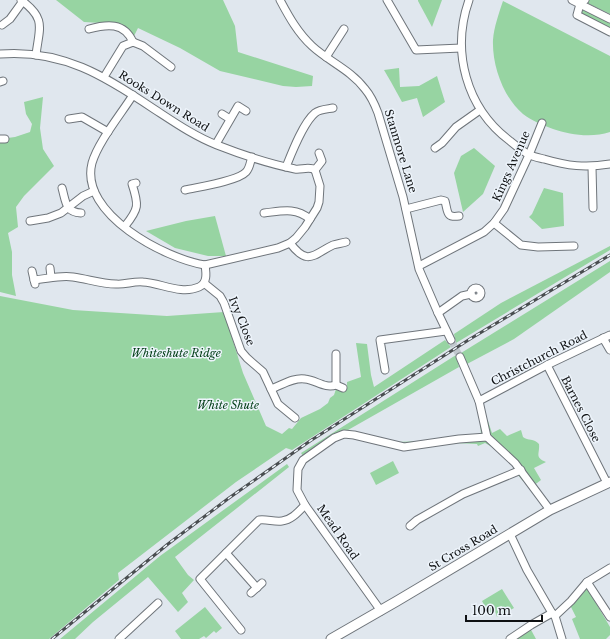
<svg xmlns="http://www.w3.org/2000/svg" width="610" height="639" font-family="'Libre Baskerville',serif">
<style>
.green{fill:#97d4a2}
.lines{fill:none;stroke-linecap:round;stroke-linejoin:round}
.minor-tunnel{stroke:#c0c7cd;stroke-width:7;stroke-dasharray:7 3.5;stroke-linecap:butt}
.minor-casing{stroke:#6f757b;stroke-width:9}
.major-casing{stroke:#6f757b;stroke-width:11}
.minor{stroke:#fff;stroke-width:7}
.major{stroke:#fff;stroke-width:9}
.rail-casing{stroke:#494d50;stroke-width:3}
.rail{stroke:#edf4fb;stroke-width:1.5;stroke-dasharray:4.5;stroke-linecap:butt}
.labels{text-anchor:middle;dominant-baseline:central;stroke-width:3;stroke-linejoin:round;paint-order:stroke}
.street-label{font-size:11px;fill:#0e1012;stroke:#edf4fb}
.park-label{font-size:11px;font-style:italic;fill:#003d15;stroke:#edf4fb}
</style>
<rect width="100%" height="100%" fill="#e0e7ee"/>
<g class="green">
<polygon points="56,0 223,0 235,26 238,52 313,76 312,86 296,87 283,86 220,71 180,48 138,28 133,38 101,23 84,22"/>
<polygon points="418,0 442,0 432,27 418,1"/>
<polygon points="586,0 610,0 610,14 585,2"/>
<path d="M503 1 610 56V132C592 138 570 135 553 129 543 125 532 121 523 114 503 97 492 65 493 40 494 27 499 13 503 1Z"/>
<polygon points="581,8 610,19 610,30 581,16"/>
<polygon points="399,68 400,87 419,86 437,76 445,102 423,117 417,98 402,102 391,82 384,70"/>
<polygon points="43,97 40,128 43,149 54,166 24,196 16,207 18,227 8,233 12,252 12,275 16,296 0,292 0,139 15,137 30,132 32,124 26,114 24,102"/>
<polygon points="474,148 495,166 483,194 463,212 454,173 461,156"/>
<polygon points="544,188 563,193 564,226 542,229 529,217 532,214"/>
<polygon points="215,216 226,256 208,256 175,248 146,231 186,221"/>
<polygon points="610,246 610,250 456,343 454,334 501,303"/>
<polygon points="610,261 610,272 514,339 467,364 461,353"/>
<polygon points="0,296 73,310 167,316 224,312 243,373 266,426 282,434 289,428 292,429 301,418 320,409 328,403 330,398 334,395 336,389 347,389 347,382 361,377 356,343 367,344 371,375 374,387 445,340 451,347 292,450 286,448 236,482 118,573 119,580 49,639 0,639"/>
<polygon points="456,355 459,367 348,430 395,442 425,441 427,447 410,450 381,445 345,437 335,440 312,456 303,456 301,453"/>
<path d="M488 421 492 433 500 429 507 436 521 430 523 437C528 441 534 438 539 444 540 454 534 457 546 462L534 468 541 480 533 486 528 478 523 481 513 469 515 466 501 452 485 443 478 446 477 444 454 443 452 439 481 434 480 423Z"/>
<polygon points="393,461 399,473 376,485 370,473"/>
<polygon points="287,464 289,467 175,557 188,575 194,580 182,593 188,602 178,612 148,577 93,622 75,639 60,639 160,556"/>
<polygon points="586,586 610,627 610,635 606,639 580,639 572,619 576,617 570,605"/>
<polygon points="502,589 514,608 497,617 495,611 489,614 482,601"/>
<polygon points="205,607 222,628 216,633 214,631 206,638 204,636 199,639 181,639 175,631"/>
<polygon points="530,628 536,639 514,639"/>
</g>
<g class="lines">
<polyline class="minor-tunnel" points="451,340 460,357"/>
<defs>
<g id="minor">
<path d="M21 0C47 19 39 28 36 55"/>
<path d="M280 0C289 17 298 33 312 46 328 61 351 70 365 89 371 96 375 105 378 113L403 197 419 269 438 313 451 340"/>
<polyline points="387,0 416,50 461,48"/>
<path d="M469 0C451 51 466 108 510 141 516 146 523 152 530 155 534 157 540 158 544 159 568 166 585 168 610 164"/>
<polyline points="572,0 610,19"/>
<polyline points="585,0 580,4 577,15 610,32"/>
<polyline points="2,25 10,19 23,1"/>
<path d="M89 29C107 24 124 22 133 42"/>
<path d="M0 54C62 49 105 76 154 109 174 122 194 136 217 145 240 154 270 164 295 169 301 170 310 166 315 170"/>
<polyline points="326,57 344,29"/>
<polyline points="104,77 123,46 133,42 143,46 171,67"/>
<polyline points="0,82 3,81"/>
<path d="M133 95C121 114 98 142 92 163 79 214 166 259 205 265L278 248 290 243 296 238 305 227 317 208 319 202 320 186 315 170"/>
<polyline points="222,114 230,119"/>
<polyline points="69,119 82,117 108,132"/>
<polyline points="0,139 5,139"/>
<polyline points="216,144 238,106 246,111"/>
<polyline points="435,148 442,143 456,127 480,110"/>
<path d="M286 167C292 152 303 123 315 113 320 109 328 109 333 108"/>
<polyline points="592,167 593,208"/>
<polyline points="315,170 322,161 319,153"/>
<path d="M62 188C66 202 65 212 81 213"/>
<path d="M185 190C198 187 238 181 246 172 250 168 250 162 252 157"/>
<path d="M406 209 441 200 445 201C448 212 446 218 459 216"/>
<path d="M264 213C282 211 295 207 310 219"/>
<polyline points="30,221 48,218 61,213 83,196 94,191"/>
<polyline points="494,223 521,245 538,247 574,246"/>
<path d="M125 226C139 209 139 205 132 184L136 183"/>
<path d="M290 243C308 267 314 254 333 245 337 244 342 243 346 242"/>
<polyline points="419,266 484,232 494,223 504,209 529,155 542,123"/>
<polyline points="50,268 51,277"/>
<polyline points="32,271 35,284"/>
<path d="M34 280C47 279 60 275 73 277 88 279 101 284 116 284 125 285 133 281 143 282 161 283 181 295 199 287 208 283 206 272 205 265"/>
<polyline points="204,283 220,296 224,303 241,351 247,358 263,372 278,404 295,418"/>
<circle cx="476" cy="293" r="5"/>
<polyline points="438,313 462,296 471,294"/>
<polyline points="603,338 610,350"/>
<polyline points="336,354 336,385"/>
<polyline points="460,357 479,401 487,437 515,463 550,510"/>
<polyline points="547,365 607,483"/>
<polyline points="385,370 380,340 446,331"/>
<path d="M271 389C282 385 294 377 305 379 316 380 325 389 336 385L343 388"/>
<polyline points="479,401 547,365 610,335"/>
<polyline points="410,526 417,520 463,494 521,470"/>
<polyline points="510,534 527,570 552,613 555,616 562,639"/>
<polyline points="226,553 257,588"/>
<polyline points="587,582 610,617"/>
<polyline points="251,593 262,583"/>
<polyline points="381,611 305,505 297,490 298,469 303,460 334,438 344,434 354,435 404,447 459,439 487,437"/>
<polyline points="555,616 571,601 587,582 610,568"/>
<path d="M241 630 200 579 259 520C267 519 274 522 282 521 292 520 299 511 305 505"/>
<polyline points="119,639 158,603"/>
<polyline points="510,639 531,625 552,613"/>
</g>
<polyline id="major" points="331,639 397,601 550,510 610,482"/>
</defs>
<use href="#minor" class="minor-casing"/>
<use href="#major" class="major-casing"/>
<use href="#minor" class="minor"/>
<use href="#major" class="major"/>
<defs>
<polyline id="rail" points="52,639 168,544 229,498 310,441 470,339 610,255"/>
</defs>
<use href="#rail" class="rail-casing"/>
<use href="#rail" class="rail"/>
</g>
<g class="labels">
<g class="street-label">
<text transform="translate(164 101) rotate(32)">Rooks Down Road</text>
<text transform="translate(401 151) rotate(73)">Stanmore Lane</text>
<text transform="translate(511 166) rotate(-66)">Kings Avenue</text>
<text transform="translate(242 321) rotate(68)">Ivy Close</text>
<text transform="translate(539 358) rotate(-27)">Christchurch Road</text>
<text transform="translate(581 409) rotate(63)">Barnes Close</text>
<text transform="translate(338 532) rotate(55)">Mead Road</text>
<text transform="translate(463 548) rotate(-31)">St Cross Road</text>
</g>
<g class="park-label">
<text x="176" y="353">Whiteshute Ridge</text>
<text x="228" y="405">White Shute</text>
</g>
</g>
<path d="M466 615v6h76v-6" fill="none" stroke="#0e1012" stroke-width="2"/>
<text x="472" y="615" font-size="12" fill="#0e1012" stroke="#edf4fb" stroke-width="3" paint-order="stroke">100 m</text>
</svg>
